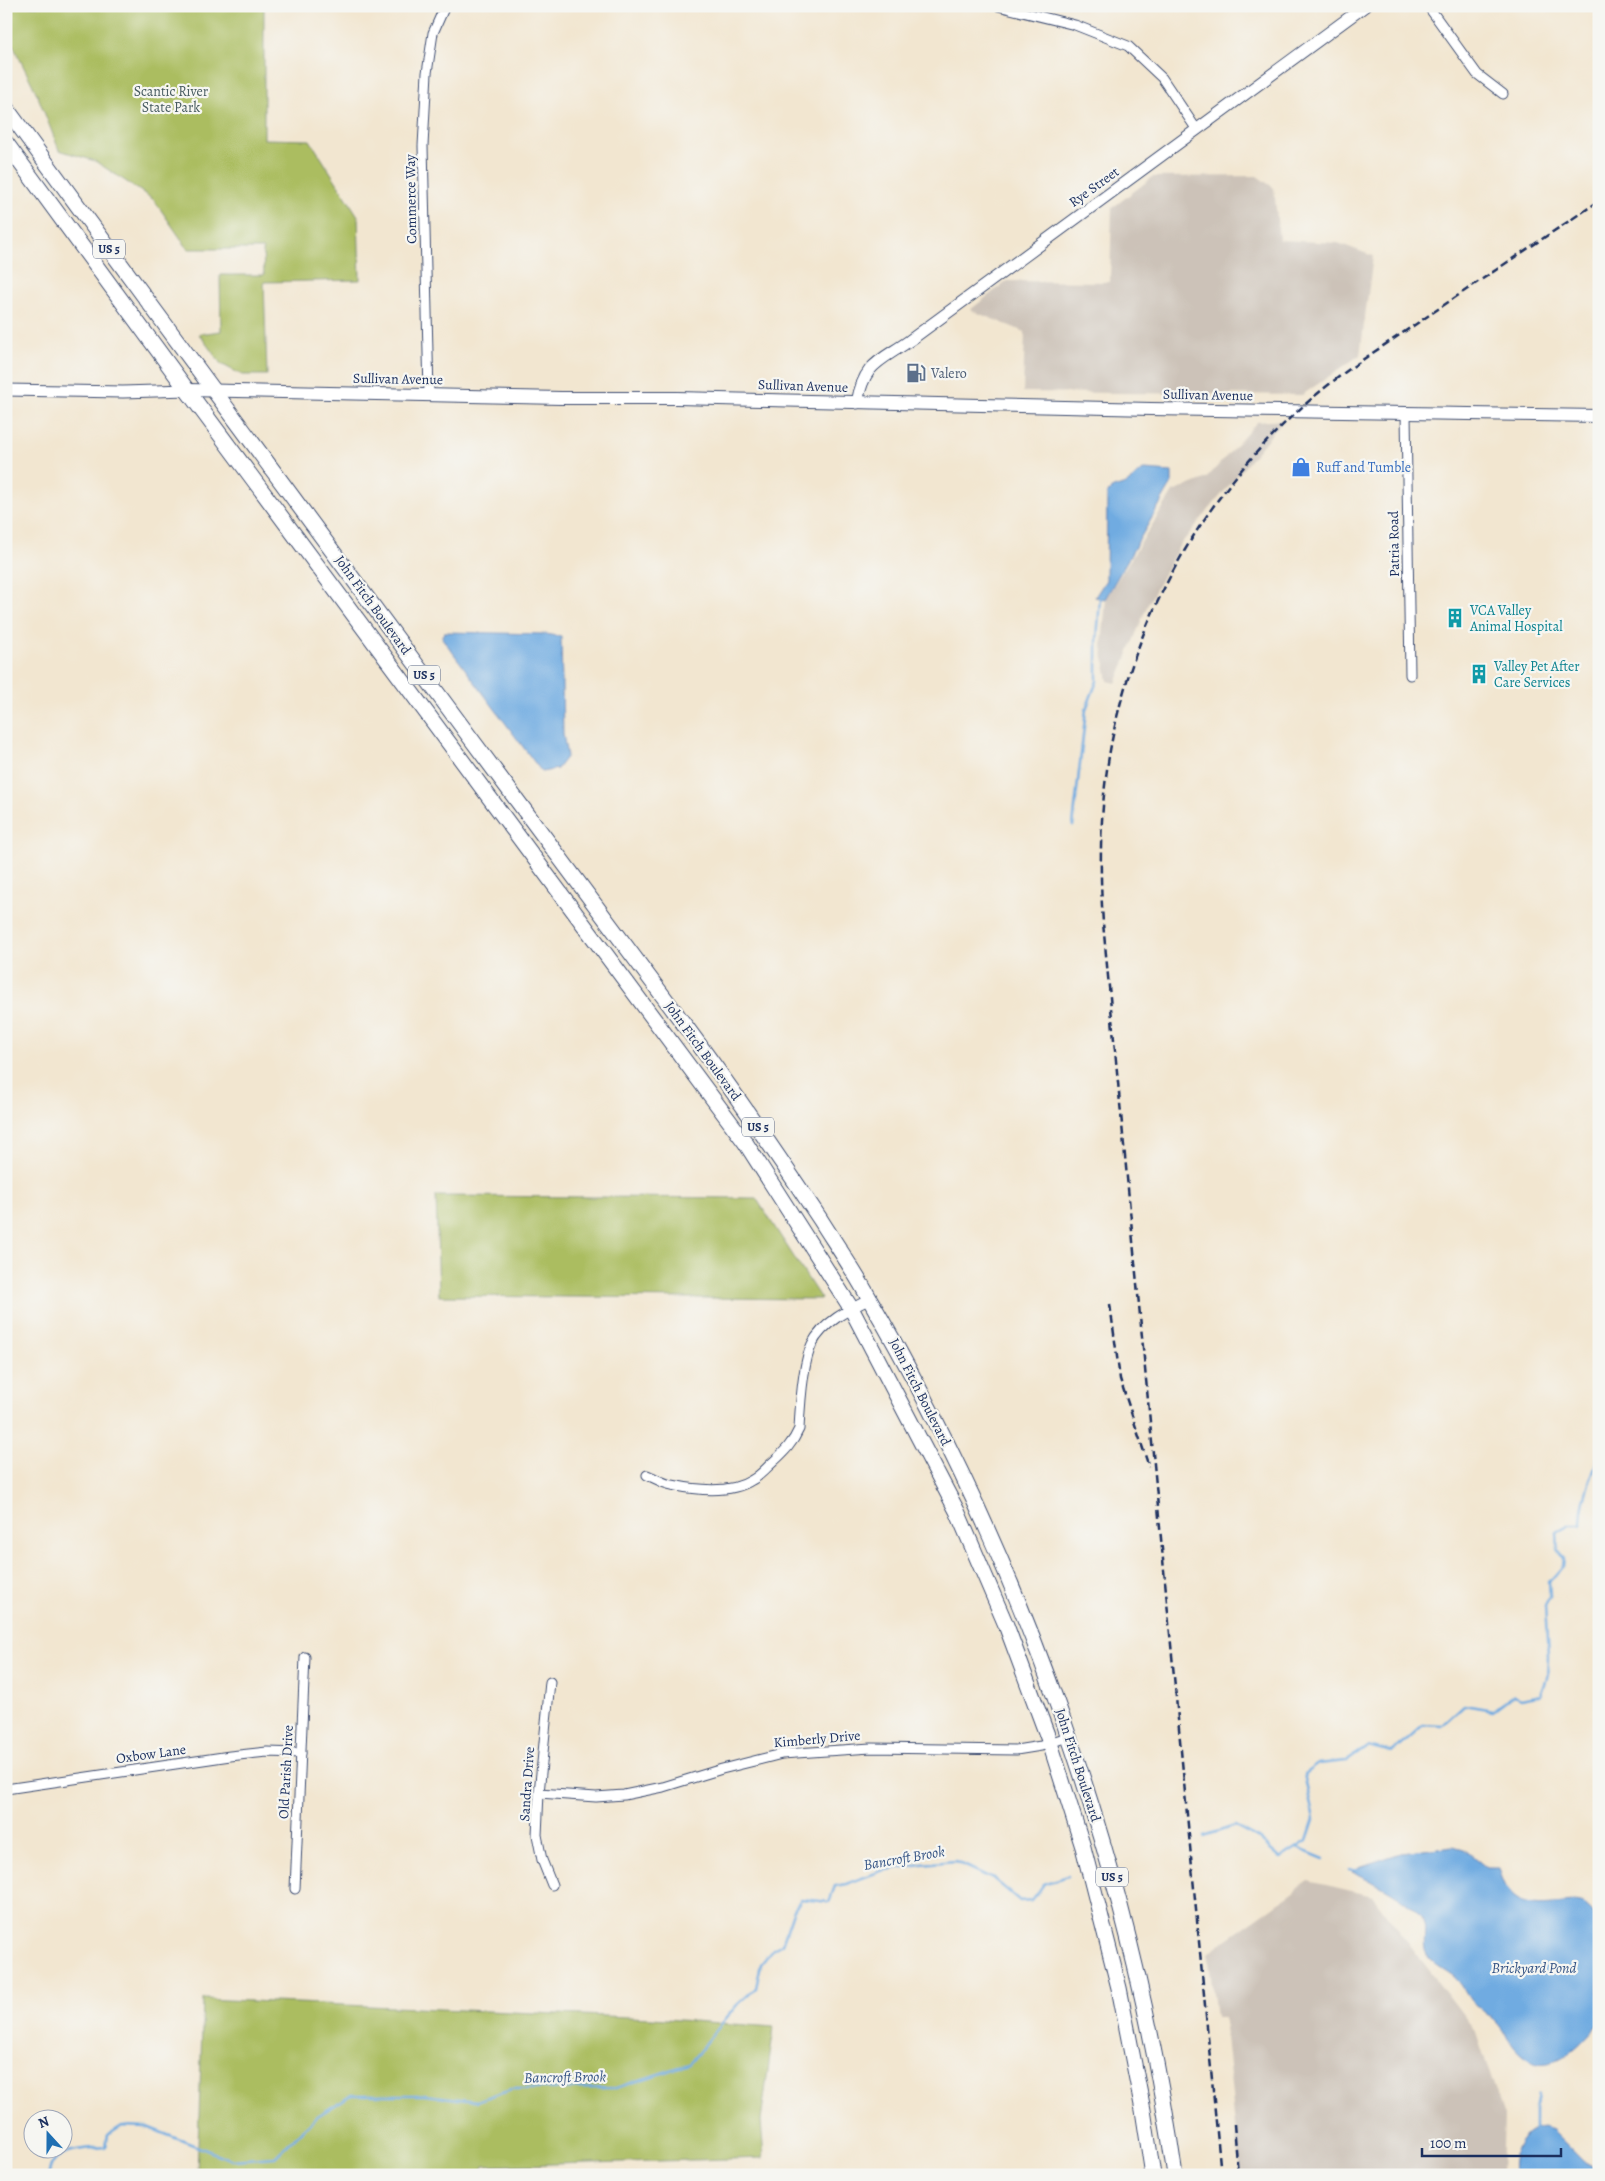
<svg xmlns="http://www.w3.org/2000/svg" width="1605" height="2181" font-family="Alegreya,serif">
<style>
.industrial{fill:#ccc2b8}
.green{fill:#abbd61;stroke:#637660}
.water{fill:#70abe1;stroke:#466da0}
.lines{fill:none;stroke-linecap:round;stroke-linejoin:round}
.stream{stroke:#70abe1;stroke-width:2.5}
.minor-casing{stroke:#3b4a6f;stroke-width:11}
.tertiary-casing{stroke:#3b4a6f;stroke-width:13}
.secondary-casing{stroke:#3b4a6f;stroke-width:14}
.trunk-casing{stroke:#3b4a6f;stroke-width:17}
.minor{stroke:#fff;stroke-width:9}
.tertiary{stroke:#fff;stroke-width:11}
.secondary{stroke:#fff;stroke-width:12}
.trunk{stroke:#fff;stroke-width:15}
.rail{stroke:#1b2f5e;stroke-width:2.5;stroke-dasharray:8 4;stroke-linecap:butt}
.labels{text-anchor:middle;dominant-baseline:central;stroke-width:4.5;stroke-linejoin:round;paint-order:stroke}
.shield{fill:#f6f6f2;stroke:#5d6b8a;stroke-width:1}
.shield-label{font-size:12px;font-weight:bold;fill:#1b2f5e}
.park-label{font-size:14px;fill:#465a5f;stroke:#f6f6f2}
.street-label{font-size:14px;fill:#1b2f5e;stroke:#f6f6f2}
.service-label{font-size:14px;fill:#4e5e75;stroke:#f6f6f2;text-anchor:start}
.shop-label{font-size:14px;fill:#366cbe;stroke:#f6f6f2;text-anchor:start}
.culture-label{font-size:14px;fill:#0d838f;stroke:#f6f6f2;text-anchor:start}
.water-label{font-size:15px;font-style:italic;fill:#355485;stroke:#f6f6f2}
</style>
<rect width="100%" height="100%" fill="#f6f6f2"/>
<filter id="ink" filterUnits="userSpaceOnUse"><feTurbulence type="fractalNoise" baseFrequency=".02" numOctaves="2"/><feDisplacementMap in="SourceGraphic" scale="10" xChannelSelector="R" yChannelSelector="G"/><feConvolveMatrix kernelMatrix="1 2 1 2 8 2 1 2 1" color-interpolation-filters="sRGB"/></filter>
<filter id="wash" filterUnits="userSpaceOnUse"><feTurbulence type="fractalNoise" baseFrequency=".0096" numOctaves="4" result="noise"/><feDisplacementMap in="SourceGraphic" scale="20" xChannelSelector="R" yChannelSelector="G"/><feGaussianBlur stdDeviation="1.12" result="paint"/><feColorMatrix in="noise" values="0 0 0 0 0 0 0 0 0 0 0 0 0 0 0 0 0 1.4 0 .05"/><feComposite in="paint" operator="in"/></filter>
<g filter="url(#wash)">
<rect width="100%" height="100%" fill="#f2e6d0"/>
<g class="industrial">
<polygon points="1257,176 1274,188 1279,240 1338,243 1373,256 1360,355 1302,395 1023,392 1025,332 970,310 1007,281 1110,282 1112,208 1153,177"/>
<polygon points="1283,420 1179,546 1148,604 1116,683 1108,681 1102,647 1106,598 1173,492 1207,478 1257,422"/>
<polygon points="1309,1881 1373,1896 1476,2032 1504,2117 1502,2175 1240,2175 1224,2017 1216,2017 1208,1953"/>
</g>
<g class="green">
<polygon points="6,6 264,6 264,139 310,140 358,216 360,280 264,282 267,375 242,375 221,364 199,334 221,331 220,275 264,275 263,249 188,249 154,200 95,161 59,150 37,94 9,37 6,38"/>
<polygon points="436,1196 756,1198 821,1299 439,1296"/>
<polygon points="203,1999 652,2018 774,2027 761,2121 764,2158 484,2166 480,2175 197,2175"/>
</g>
<g class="water">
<path d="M1144 470 1172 472V483L1105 599 1095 597 1106 580 1107 493C1113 486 1119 487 1126 484 1133 480 1136 473 1144 470Z"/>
<polygon points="444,632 546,634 561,637 563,734 567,756 557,769 542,772 538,767 442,638"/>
<path d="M1453 1846 1464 1849 1487 1868H1499C1509 1906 1527 1907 1564 1903 1572 1902 1579 1901 1586 1906 1592 1909 1595 1916 1599 1921V2024C1578 2049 1546 2084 1515 2048 1509 2041 1506 2033 1500 2026 1493 2018 1485 2013 1477 2006 1469 2000 1465 1989 1459 1982 1451 1971 1434 1967 1427 1955 1420 1943 1430 1927 1420 1915 1408 1901 1389 1890 1373 1882 1366 1879 1359 1877 1353 1872L1359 1867 1401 1853Z"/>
<path d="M1544 2128 1553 2131 1584 2162 1599 2170V2175H1514C1511 2154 1521 2130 1544 2128Z"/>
</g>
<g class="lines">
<g class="stream">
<polyline points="1073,826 1086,709 1097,681 1097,639 1100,598"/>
<path d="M1204 1836 1235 1826 1258 1838 1281 1858 1307 1841 1314 1820 1304 1774 1318 1764 1346 1761 1367 1746 1393 1752 1423 1725 1441 1726 1464 1705 1493 1710 1513 1695 1521 1699 1541 1695 1547 1678 1548 1656 1545 1606 1550 1597 1549 1582 1563 1566 1564 1558 1558 1549 1557 1532 1570 1525H1581C1581 1500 1592 1477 1599 1454"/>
<polyline points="1297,1848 1324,1859"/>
<polyline points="1350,1869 1358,1871"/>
<polyline points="1535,2132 1535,2109 1538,2094"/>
<path d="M49 2175C50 2147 86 2149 106 2147L108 2135 122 2126 147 2127 232 2160 275 2157 316 2117 351 2095H424L477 2101 511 2089 616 2088 689 2064 736 2006 756 1988 761 1964 773 1949 782 1944 793 1912 801 1899 829 1902 835 1886 846 1884 881 1871 921 1864 955 1861 995 1880 1020 1901 1032 1900 1044 1884 1068 1876"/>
</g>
</g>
</g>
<g filter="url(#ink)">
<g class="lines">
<defs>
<g id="minor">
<polyline points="998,6 1075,25 1128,46 1162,78 1197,130"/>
<polyline points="1428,6 1477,74 1503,94"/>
<polyline points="429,394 423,146 427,73 433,33 445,6"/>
<polyline points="1406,413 1410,675"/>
<path d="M647 1475C655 1478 664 1484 672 1485 696 1490 731 1494 752 1480 760 1476 766 1468 773 1462 784 1452 793 1443 799 1429 800 1408 803 1362 812 1344 823 1322 850 1309 870 1299"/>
<polyline points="550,1682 539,1793 537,1835 542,1860 552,1885"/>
<polyline points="6,1789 230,1756 267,1752 301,1753"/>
<polyline points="539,1793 596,1797 624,1795 663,1787 722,1769 782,1754 871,1748 1016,1750 1041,1746 1070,1736"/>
<polyline points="295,1889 305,1657"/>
</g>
<g id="tertiary">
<polyline points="6,390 123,392 187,390"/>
<path d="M857 403C864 363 879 362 909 341L1365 6"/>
</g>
<polyline id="secondary" points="187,390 561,398 677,398 1151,409 1599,416"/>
<g id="trunk">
<path d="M6 108C161 319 316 531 472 740 535 824 598 908 660 992 716 1066 769 1142 820 1219 835 1243 851 1266 865 1291 1023 1562 1130 1864 1175 2175"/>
<polyline points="6,143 187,390 745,1142 851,1308 957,1511 1006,1625 1050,1743 1083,1847 1119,1988 1143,2110 1153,2175"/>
</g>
</defs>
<use href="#minor" class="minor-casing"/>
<use href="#tertiary" class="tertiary-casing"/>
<use href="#secondary" class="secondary-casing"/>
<use href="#trunk" class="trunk-casing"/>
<use href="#minor" class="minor"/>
<use href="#tertiary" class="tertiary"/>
<use href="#secondary" class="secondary"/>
<use href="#trunk" class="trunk"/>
<g class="rail">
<polyline points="1110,1304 1120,1379 1149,1467"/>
<polyline points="1234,2124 1238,2175"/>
<path d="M1221 2175 1103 923C1099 863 1100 804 1111 745 1136 613 1207 489 1309 401 1343 371 1382 347 1419 322 1479 281 1539 241 1599 201"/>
</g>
</g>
</g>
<defs>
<symbol id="fuel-bare" viewBox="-9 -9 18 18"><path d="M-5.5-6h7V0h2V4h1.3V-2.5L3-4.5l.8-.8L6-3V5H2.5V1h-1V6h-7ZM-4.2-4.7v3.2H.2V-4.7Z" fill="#5c6f8a" stroke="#f6f6f2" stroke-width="2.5" paint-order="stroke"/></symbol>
<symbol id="shop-bare" viewBox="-9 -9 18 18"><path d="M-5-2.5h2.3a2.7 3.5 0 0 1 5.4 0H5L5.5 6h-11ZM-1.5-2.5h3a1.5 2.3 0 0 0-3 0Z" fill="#3f7fe0" stroke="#f6f6f2" stroke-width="2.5" paint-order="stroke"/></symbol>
<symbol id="building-bare" viewBox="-9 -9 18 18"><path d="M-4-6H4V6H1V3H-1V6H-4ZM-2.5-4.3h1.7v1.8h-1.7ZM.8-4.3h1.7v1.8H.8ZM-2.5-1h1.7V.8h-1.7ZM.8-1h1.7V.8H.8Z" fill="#0f9aa8" stroke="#f6f6f2" stroke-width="2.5" paint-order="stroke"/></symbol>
</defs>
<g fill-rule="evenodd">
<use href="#fuel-bare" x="902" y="359" width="28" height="28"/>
<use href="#shop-bare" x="1287" y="453" width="28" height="28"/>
<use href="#building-bare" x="1441" y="604" width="28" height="28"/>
<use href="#building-bare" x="1465" y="660" width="28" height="28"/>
</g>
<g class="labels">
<g class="shield">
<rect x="93" y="239.5" width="32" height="19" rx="4"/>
<rect x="408" y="665.5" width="32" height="19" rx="4"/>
<rect x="742" y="1117.5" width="32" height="19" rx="4"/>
<rect x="1096" y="1867.5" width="32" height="19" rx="4"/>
</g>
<g class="shield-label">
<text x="109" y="249">US 5</text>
<text x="424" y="675">US 5</text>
<text x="758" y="1127">US 5</text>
<text x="1112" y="1877">US 5</text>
</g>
<g class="park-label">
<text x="171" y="91">Scantic River<tspan x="171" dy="16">State Park</tspan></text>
</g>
<g class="street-label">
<text transform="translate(1094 187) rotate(-36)">Rye Street</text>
<text transform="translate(411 199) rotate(-91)">Commerce Way</text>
<text transform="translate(398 379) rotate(1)">Sullivan Avenue</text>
<text transform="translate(803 386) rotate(2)">Sullivan Avenue</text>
<text transform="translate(1208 395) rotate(1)">Sullivan Avenue</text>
<text transform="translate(1394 544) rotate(-91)">Patria Road</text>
<text transform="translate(373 605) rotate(54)">John Fitch Boulevard</text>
<text transform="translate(703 1051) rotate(54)">John Fitch Boulevard</text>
<text transform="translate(920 1392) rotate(63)">John Fitch Boulevard</text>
<text transform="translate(817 1739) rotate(-5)">Kimberly Drive</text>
<text transform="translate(151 1754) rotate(-8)">Oxbow Lane</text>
<text transform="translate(1078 1765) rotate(72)">John Fitch Boulevard</text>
<text transform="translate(286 1772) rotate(-87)">Old Parish Drive</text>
<text transform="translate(527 1784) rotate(-86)">Sandra Drive</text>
</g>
<g class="service-label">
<text x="931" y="373">Valero</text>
</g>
<g class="shop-label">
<text x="1316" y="467">Ruff and Tumble</text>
</g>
<g class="culture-label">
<text x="1470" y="610">VCA Valley<tspan x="1470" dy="16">Animal Hospital</tspan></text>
<text x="1494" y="666">Valley Pet After<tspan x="1494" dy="16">Care Services</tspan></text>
</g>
<g class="water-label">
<text transform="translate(904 1858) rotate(-10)">Bancroft Brook</text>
<text x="1534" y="1968">Brickyard Pond</text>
<text transform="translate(565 2077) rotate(-1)">Bancroft Brook</text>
</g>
</g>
<rect width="1605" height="2181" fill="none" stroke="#f6f6f2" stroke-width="25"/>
<g transform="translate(48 2134) rotate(339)"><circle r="24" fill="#f6f6f2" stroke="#9ea6b7"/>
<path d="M0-4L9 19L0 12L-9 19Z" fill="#1f6fb2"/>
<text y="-8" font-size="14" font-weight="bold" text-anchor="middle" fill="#1b2f5e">N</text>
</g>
<path d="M1422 2148v8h139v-8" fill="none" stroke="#1b2f5e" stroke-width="2.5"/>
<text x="1430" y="2148" font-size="15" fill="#1b2f5e" stroke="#f6f6f2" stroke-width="4" paint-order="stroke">100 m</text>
</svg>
